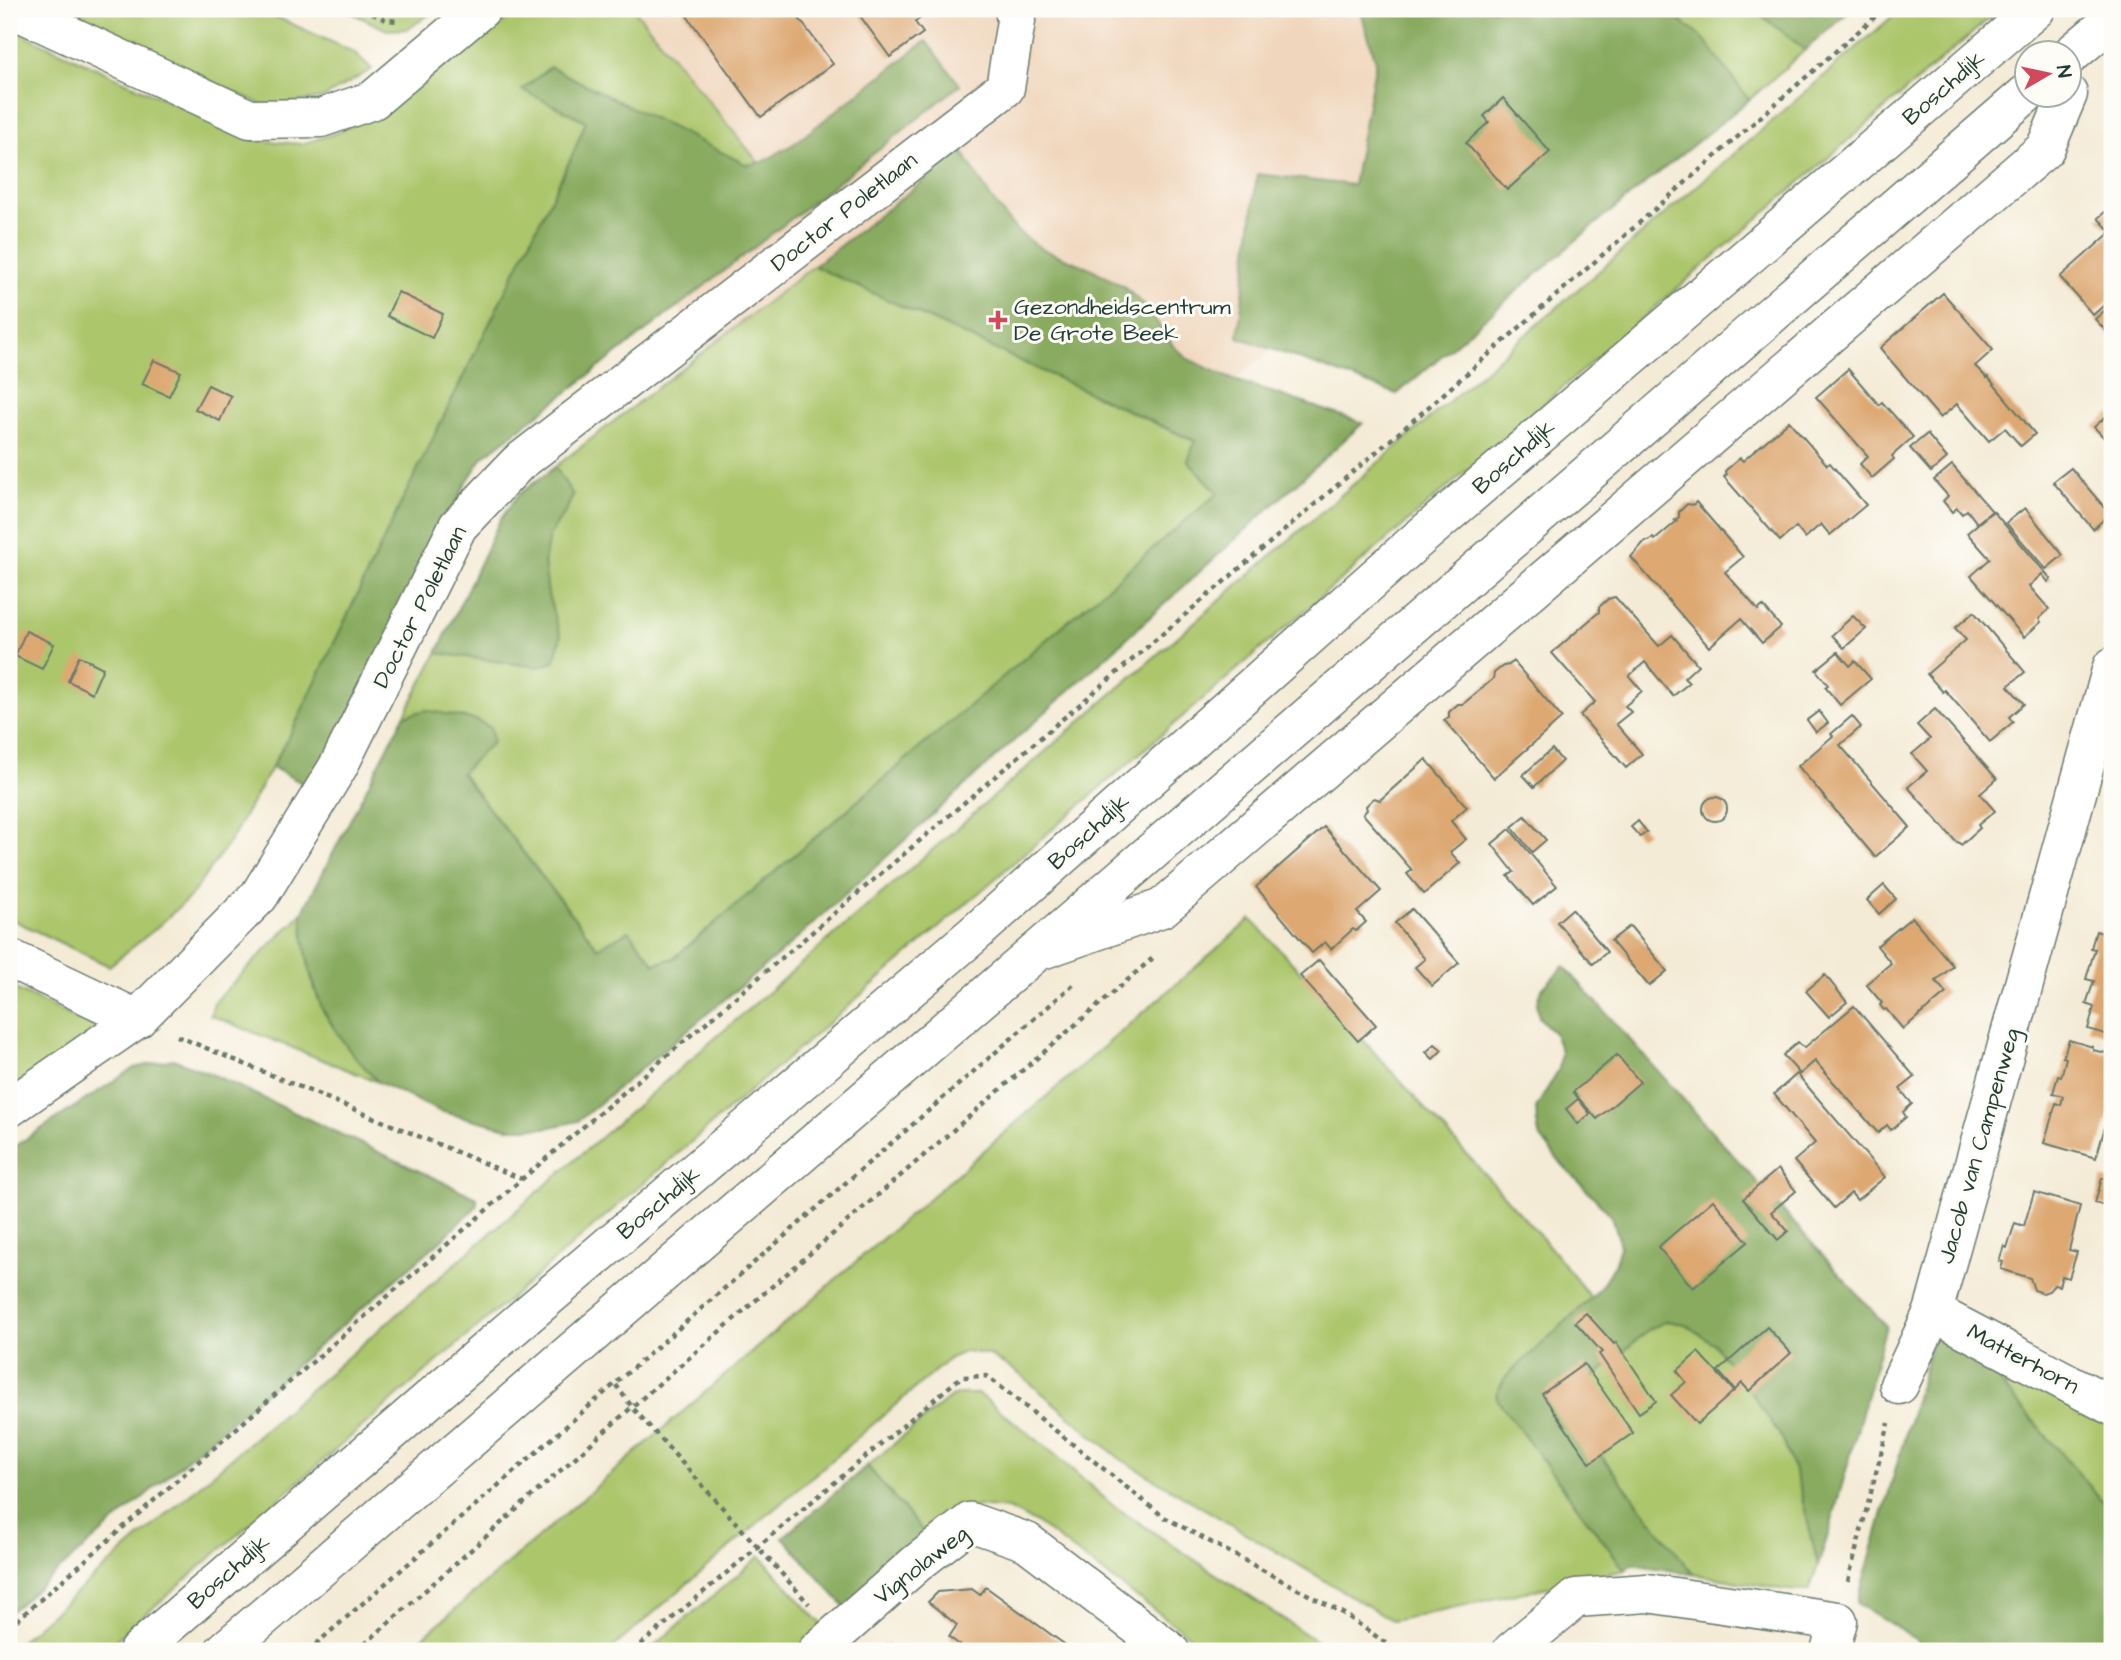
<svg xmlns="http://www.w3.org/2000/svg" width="2121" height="1660" font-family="'Architects Daughter',sans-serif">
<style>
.built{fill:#f0d6bc}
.green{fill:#acc66c;stroke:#668250;stroke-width:2}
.forest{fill:#89ab60;stroke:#54744a;stroke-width:2}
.building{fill:#dda872}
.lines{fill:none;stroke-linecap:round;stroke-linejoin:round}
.minor-casing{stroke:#6a7a6d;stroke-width:41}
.major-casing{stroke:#6a7a6d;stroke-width:41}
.path{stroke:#6a7a6d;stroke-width:4.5;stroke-dasharray:5 5;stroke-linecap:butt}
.minor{stroke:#fff;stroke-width:38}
.major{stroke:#fff;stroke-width:38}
.poi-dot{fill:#d1495b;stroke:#fdfcf7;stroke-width:2.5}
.labels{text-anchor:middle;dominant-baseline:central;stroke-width:6;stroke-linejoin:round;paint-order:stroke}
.street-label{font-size:23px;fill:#1f3d34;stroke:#fdfcf7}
.poi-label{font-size:23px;fill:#1f3d34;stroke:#fdfcf7;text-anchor:start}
</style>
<rect width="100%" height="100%" fill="#fdfcf7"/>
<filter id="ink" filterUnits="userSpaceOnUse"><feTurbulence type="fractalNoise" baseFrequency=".0143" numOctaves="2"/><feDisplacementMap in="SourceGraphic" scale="14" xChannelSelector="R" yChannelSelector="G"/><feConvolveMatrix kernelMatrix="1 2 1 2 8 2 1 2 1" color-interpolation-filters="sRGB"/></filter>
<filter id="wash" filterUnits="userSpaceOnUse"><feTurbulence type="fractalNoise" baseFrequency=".00686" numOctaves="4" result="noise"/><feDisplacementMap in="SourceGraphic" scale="28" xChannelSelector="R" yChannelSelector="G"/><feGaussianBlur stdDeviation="1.57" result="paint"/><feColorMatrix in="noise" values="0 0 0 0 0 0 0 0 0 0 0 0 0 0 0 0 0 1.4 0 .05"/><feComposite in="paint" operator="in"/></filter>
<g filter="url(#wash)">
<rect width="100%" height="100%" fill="#f4ebd6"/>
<polygon class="built" points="454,9 1697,9 921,631"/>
<g class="green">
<polygon points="50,9 259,9 354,52 372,69 323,98 267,107"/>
<polygon points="344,9 437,9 408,29 387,30"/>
<polygon points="521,9 634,9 759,163 747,165 522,89 586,121 573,154 406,493 294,727 232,838 190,897 154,930 109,966 9,918 9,28 253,140 302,144 336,133 389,106"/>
<polygon points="1664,9 1754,9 1805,50 1749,100 1704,39"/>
<polygon points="1901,9 2000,9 103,1651 9,1651"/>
<path d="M814 266 1196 442 1189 461 1218 493 674 958 654 964 629 931 598 948 461 772 493 742 404 716 437 653 539 667 561 636C549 607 539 569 548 538 551 528 561 520 566 511 569 506 570 500 573 495L555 467Z"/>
<path d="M302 913C305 945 308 979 322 1008 336 1036 358 1060 378 1082L210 1015 215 1001Z"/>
<polygon points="1251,919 1335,1009 1545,1241 1591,1298 1505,1378 1496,1394 1499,1402 1625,1570 1393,1621 1119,1458 1017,1372 989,1355 966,1351 950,1358 609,1651 407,1651"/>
<polygon points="9,986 101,1030 9,1090"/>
<polygon points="1667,1321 1685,1324 1713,1343 1755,1398 1783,1440 1800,1488 1818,1565 1809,1591 1787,1590 1693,1574 1567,1412 1579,1390 1649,1329"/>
<polygon points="1977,1356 2112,1424 2112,1512"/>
<polygon points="960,1394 979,1394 1052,1452 1111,1504 1331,1651 1210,1651 1035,1522 1008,1509 976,1506 927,1536 867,1466 951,1397"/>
<polygon points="760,1556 823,1626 795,1651 648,1651"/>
</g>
<g class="forest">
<polygon points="1360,9 1664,9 1704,39 1749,100 1594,225 1397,394 1238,337 1257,174 1353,185 1376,61"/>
<polygon points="1754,9 1852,9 1805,50"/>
<polygon points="926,41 960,85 791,219 483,457 466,483 313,789 272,767 294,727 406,493 573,154 586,121 522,90 550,67 747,165 763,162 795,143"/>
<polygon points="962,151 991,198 1017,231 1042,249 1090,268 1123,286 1146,307 1174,347 1188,359 1229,378 1363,423 783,951 578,1121 547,1128 508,1128 439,1111 378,1082 349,1050 322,1009 310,971 304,940 302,913 404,716 426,710 476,720 491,728 493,742 461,773 598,948 629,931 655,964 674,958 1218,493 1188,461 1195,441 814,266"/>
<polygon points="555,467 573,495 566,510 549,536 544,562 548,594 556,622 561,636 554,662 539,667 437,653 500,520 518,495"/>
<polygon points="1564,966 1886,1326 1829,1532 1818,1565 1800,1488 1783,1440 1755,1398 1713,1343 1685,1324 1667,1321 1649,1329 1580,1390 1567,1412 1693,1574 1632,1564 1625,1570 1499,1402 1496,1394 1505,1378 1598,1291 1614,1265 1620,1247 1617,1233 1610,1214 1558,1160 1539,1135 1537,1123 1536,1108 1559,1069 1561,1052 1554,1033 1539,1017 1537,1004 1542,989"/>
<polygon points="173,1059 216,1076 477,1198 477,1206 440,1241 9,1613 9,1150 134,1068"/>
<polygon points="1934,1335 1977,1356 2112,1512 2112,1651 1928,1651 1915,1639 1857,1603"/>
<polygon points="867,1466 927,1536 845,1607 783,1537"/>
</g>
<g id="blocks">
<g class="building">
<polygon points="682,9 792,9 833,64 761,117"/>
<polygon points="855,9 933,9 915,22 923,33 890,57"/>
<polygon points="1503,98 1550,152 1507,190 1466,143 1489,122 1484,116"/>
<polygon points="2112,206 2112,298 2093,315 2060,277 2111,232 2098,218"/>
<polygon points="398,292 443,314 432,338 387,316"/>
<polygon points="1943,293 1993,350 1975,366 1987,378 1988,377 2035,434 2021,446 2005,428 1989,441 1957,404 1940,418 1880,348"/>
<polygon points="2112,304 2112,338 2095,319"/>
<polygon points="154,360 181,372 169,396 142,384"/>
<polygon points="1848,369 1879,405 1882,402 1913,437 1892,456 1894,459 1872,478 1860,464 1868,456 1816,397"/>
<polygon points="208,385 231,396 220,421 195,409"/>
<polygon points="2110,413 2112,416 2112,438 2108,442 2094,427"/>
<polygon points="1789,421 1827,465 1830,463 1866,505 1830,535 1821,524 1805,538 1796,527 1780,541 1724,477 1727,474 1725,471 1740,458 1743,461"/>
<polygon points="1927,434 1947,458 1931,472 1910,448"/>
<polygon points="1952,465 1992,511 1977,523 1967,510 1962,514 1957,508 1952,512 1943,501 1948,496 1934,480"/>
<polygon points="2071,468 2110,514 2093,529 2053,482"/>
<polygon points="1696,502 1743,557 1725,572 1758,610 1763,606 1781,627 1762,643 1741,619 1709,647 1631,557 1645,541 1649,541 1653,538 1655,540 1677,521 1675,520 1679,517 1679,512 1687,504 1693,505"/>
<polygon points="2025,508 2063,555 2046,569 2006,523"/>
<polygon points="1993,511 2051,579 2048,582 2042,574 2029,586 2049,609 2039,619 2041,622 2024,637 1971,576 1990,559 1967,533"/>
<polygon points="1615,597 1659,646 1672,635 1698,665 1684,678 1689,683 1673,696 1645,662 1629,676 1642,691 1625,706 1631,712 1616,724 1642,754 1626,768 1580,715 1595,702 1552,653 1599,612 1599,607 1608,599"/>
<polygon points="1974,612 2025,672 2008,686 2024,704 2009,717 2013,722 1990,742 1945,690 1943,692 1927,674 1966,640 1955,628"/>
<polygon points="1853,616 1866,629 1844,648 1832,635"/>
<polygon points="26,631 54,644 42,669 15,656"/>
<polygon points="1838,652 1850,666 1855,661 1871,679 1840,705 1825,687 1828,685 1816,670"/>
<polygon points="79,656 103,668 92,693 68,681"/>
<polygon points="1513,661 1562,718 1494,778 1444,720 1449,717 1449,712 1458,704 1463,704 1493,679 1494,673 1503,666 1509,665"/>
<polygon points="1935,709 1997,779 1980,794 1995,811 1978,825 1980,828 1961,845 1958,842 1957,843 1908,787 1927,771 1912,754 1930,739 1917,725"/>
<polygon points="1819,711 1828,723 1816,732 1807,720"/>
<polygon points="1852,716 1861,727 1840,745 1910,827 1875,857 1798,766 1833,736 1831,734"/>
<polygon points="1552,749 1562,761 1534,787 1523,775"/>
<polygon points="1426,759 1467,807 1451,821 1466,839 1450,852 1460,863 1424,894 1407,874 1412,870 1363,814 1367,810 1366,806 1374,798 1380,800"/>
<circle cx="1715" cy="809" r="12"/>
<polygon points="1525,816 1546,840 1532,852 1512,827"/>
<polygon points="1638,821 1647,832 1640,837 1631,827"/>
<polygon points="1324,827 1381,891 1357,912 1366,922 1356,931 1353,929 1331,949 1325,942 1312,953 1256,887"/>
<polygon points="1510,829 1557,886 1533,905 1508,876 1514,872 1492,844"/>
<polygon points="1884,885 1896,899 1879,914 1867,900"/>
<polygon points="1412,909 1459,963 1432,986 1415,967 1425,959 1395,923"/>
<polygon points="1572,909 1607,952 1593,964 1557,922"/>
<polygon points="1912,917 1953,966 1936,981 1946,993 1903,1029 1886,1009 1884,1010 1880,1005 1882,1003 1866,984 1891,963 1877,946"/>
<polygon points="1630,926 1667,971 1649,986 1611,941"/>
<polygon points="2096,931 2112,936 2112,1036 2088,1029 2094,1007 2086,1004 2094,981 2086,979 2095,949 2091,948"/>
<polygon points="1319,960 1376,1025 1358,1041 1300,976"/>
<polygon points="1825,975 1847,1002 1829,1017 1806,991"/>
<polygon points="1854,1006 1915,1077 1900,1089 1912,1104 1903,1112 1906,1117 1891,1130 1887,1125 1878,1133 1815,1061 1800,1074 1783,1055 1798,1042 1804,1048"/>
<polygon points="2069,1040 2093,1047 2093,1050 2105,1053 2106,1051 2112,1053 2112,1111 2110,1110 2096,1158 2044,1143 2056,1103 2061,1105 2063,1096 2053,1093 2058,1076 2061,1077 2066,1058 2063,1057"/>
<polygon points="1435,1044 1442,1050 1433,1059 1426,1052"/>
<polygon points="1617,1055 1640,1082 1597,1119 1573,1092"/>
<polygon points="1797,1074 1885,1177 1857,1200 1851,1193 1834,1208 1794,1161 1815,1143 1774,1094"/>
<polygon points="1578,1099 1590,1114 1578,1124 1566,1109"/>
<polygon points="1778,1169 1796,1191 1771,1212 1788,1231 1778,1240 1743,1199"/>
<polygon points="2102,1178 2112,1181 2112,1208 2095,1203"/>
<polygon points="2034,1192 2080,1206 2069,1250 2077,1252 2069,1278 2062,1276 2059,1286 2054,1285 2049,1291 2043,1293 2034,1290 2030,1278 2001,1269 2003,1262 1999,1261 2004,1246 2007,1248 2015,1223 2024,1226"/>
<polygon points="1713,1200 1748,1242 1693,1288 1658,1247"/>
<polygon points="1586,1313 1614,1344 1616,1342 1656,1401 1639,1413 1599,1354 1602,1352 1575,1322"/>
<polygon points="1767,1327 1791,1353 1749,1391 1742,1383 1735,1390 1718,1371"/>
<polygon points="1698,1352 1734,1391 1697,1424 1671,1395 1686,1382 1677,1371"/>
<polygon points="1584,1364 1633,1433 1590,1463 1542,1394"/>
<polygon points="986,1587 1053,1636 1074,1651 968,1651 949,1637 957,1625 928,1602 938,1592 972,1589 980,1595"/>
<polygon points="887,1644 894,1651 879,1651"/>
</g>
</g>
</g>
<g filter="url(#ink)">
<use href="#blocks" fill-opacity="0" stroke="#6a7a6d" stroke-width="2"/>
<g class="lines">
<defs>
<g id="minor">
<polyline points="13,9 250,119 321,118 373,100 481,9"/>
<polyline points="1036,952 1162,908 2045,149 2068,94"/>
<polyline points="9,958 137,1019"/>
<polyline points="9,1108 137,1019 259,896 339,765 458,526 517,464 1005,88 1016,21 1014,9"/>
<polyline points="1933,1312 2112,1406"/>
<polyline points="1899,1385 1933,1312 2112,667"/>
<polyline points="817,1651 917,1563 970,1522 1027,1542 1170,1651"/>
<polyline points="1512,1651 1576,1598 1647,1593 1838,1621 1830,1651"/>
</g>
<g id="major">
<polyline points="2068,57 2112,20"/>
<polyline points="138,1651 492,1345 973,935 1415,542 2036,9"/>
<polyline points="224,1651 1036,952 2026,94"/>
</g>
</defs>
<use href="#minor" class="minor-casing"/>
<use href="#major" class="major-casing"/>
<g class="path">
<polyline points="363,9 386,20 400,21"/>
<polyline points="177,1036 522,1179"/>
<polyline points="616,1385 632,1407 809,1604"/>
<polyline points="1848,1581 1889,1423"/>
<polyline points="9,1627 522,1179 1401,431 1884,9"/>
<polyline points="1876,1644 1888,1651"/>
<polyline points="308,1651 1074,984"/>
<polyline points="357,1651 632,1407 1153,958"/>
<polyline points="633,1651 961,1377 987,1376 1164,1517 1346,1615 1397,1651"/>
</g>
<use href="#minor" class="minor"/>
<use href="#major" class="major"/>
</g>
</g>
<path class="poi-dot" d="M994.5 309.5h7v7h7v7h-7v7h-7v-7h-7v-7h7z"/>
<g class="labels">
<g class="street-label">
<text transform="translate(1944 88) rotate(-41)">Boschdijk</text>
<text transform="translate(844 212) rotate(-38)">Doctor Poletlaan</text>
<text transform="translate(1514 457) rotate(-41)">Boschdijk</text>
<text transform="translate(420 607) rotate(-63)">Doctor Poletlaan</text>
<text transform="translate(1089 832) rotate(-42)">Boschdijk</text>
<text transform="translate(1979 1146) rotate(-74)">Jacob van Campenweg</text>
<text transform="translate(659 1203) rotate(-40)">Boschdijk</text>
<text transform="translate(2023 1359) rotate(28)">Matterhorn</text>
<text transform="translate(921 1565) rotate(-38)">Vignolaweg</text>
<text transform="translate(229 1572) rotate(-41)">Boschdijk</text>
</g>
<g class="poi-label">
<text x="1014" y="307">Gezondheidscentrum<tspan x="1014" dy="26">De Grote Beek</tspan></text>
</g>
</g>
<rect width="2121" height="1660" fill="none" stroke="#fdfcf7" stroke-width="35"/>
<g transform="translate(2048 74) rotate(81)"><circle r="33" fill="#fdfcf7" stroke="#a4b0a9" stroke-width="2"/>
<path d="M0-5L12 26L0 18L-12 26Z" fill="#d1495b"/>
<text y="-10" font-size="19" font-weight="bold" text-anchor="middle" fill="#1f3d34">N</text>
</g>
</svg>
